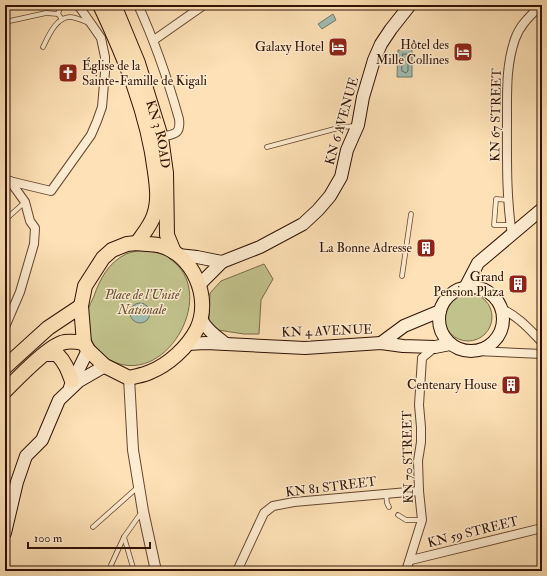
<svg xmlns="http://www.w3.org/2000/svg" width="547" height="576" font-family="'IM FELL Double Pica',serif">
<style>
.green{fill:#c2c28c;stroke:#796a48}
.water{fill:#a0bdb2;stroke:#73796c}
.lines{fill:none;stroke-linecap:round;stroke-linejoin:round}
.shore{stroke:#68685b;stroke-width:1}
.service-casing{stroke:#644630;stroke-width:5.5}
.minor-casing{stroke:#644630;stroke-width:10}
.tertiary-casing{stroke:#644630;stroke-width:12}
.secondary-casing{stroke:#301204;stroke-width:14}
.trunk-casing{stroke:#301204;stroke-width:16}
.service{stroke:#feecd0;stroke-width:4}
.minor{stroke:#feecd0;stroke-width:8}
.tertiary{stroke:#feecd0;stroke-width:10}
.secondary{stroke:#feecd0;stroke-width:12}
.trunk{stroke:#fee1b6;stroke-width:14}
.labels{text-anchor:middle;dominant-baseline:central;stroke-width:3;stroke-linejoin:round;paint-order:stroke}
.poi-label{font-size:13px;fill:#301204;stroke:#feecd0;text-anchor:end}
.street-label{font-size:13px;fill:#301204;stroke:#feecd0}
.park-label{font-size:13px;font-style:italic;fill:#635034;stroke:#feecd0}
</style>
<rect width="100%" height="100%" fill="#fee1b6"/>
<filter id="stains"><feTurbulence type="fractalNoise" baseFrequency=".005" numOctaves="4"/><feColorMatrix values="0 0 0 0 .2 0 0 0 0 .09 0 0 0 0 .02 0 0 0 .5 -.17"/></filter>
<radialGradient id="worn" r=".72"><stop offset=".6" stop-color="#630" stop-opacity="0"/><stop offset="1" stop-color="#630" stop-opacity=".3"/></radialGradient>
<g class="green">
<path d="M147 250C152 252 159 253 164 255 168 256 171 260 174 262 217 298 164 389 110 360 101 355 92 345 90 335 89 327 87 318 88 310 89 306 92 301 94 296 100 279 108 263 126 254 132 251 140 251 147 250Z"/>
<polygon points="264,264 273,279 261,300 259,334 244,334 218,330 209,322 210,293 221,281"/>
<circle cx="468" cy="317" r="24"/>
</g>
<g class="water">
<polygon points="333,14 336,20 322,29 318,24"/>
<polygon points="398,50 412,50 412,77 397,77"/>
<circle cx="140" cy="313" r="10"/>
</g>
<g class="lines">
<polygon class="shore" points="403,54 407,54 408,56 408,71 406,73 402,71"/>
<defs>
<g id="service">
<polyline points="58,14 61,5"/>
<polyline points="5,22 46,13 58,14 62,19"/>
<path d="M43 47C48 37 56 17 70 17 76 17 83 21 89 23"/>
<polyline points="267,147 342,127 356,126"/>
<polyline points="508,200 496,199 494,225 510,225"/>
<polyline points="5,220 25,202"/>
<polyline points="402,276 411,214"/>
<polyline points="386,494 387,503 389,507"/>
<polyline points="398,515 406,520 422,520"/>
<polyline points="93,527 138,487"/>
<polyline points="124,537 134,571"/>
<polyline points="113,571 111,565 124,537 141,513"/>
</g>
<g id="minor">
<path d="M138 5C155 42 168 80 179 119 181 135 174 134 161 137"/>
<polyline points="154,40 204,5"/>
<polyline points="5,180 51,191 91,135 97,121 102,107 105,72 105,57 101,38 78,5"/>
<path d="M512 235C506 196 507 157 507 118 507 91 506 65 515 39 520 25 530 16 541 5"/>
<path d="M502 309C519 317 529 329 542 342"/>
<polyline points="5,327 20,292 34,244 35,228 30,221 25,202 10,181"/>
<polyline points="475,351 542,354"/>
<polyline points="411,560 542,528"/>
<polyline points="237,571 264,513 273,506 294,502 419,491"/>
<polyline points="406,571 422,520 419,491 418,461 421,442 421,427 419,405 422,358 435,347"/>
</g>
<polyline id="tertiary" points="129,378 133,450 143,511 156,571"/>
<g id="secondary">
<polyline points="178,255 197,257 222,262"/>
<polyline points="199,285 222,262 260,247 303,224 318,210 330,196 341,177 347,150 358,125 363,97 374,60 381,44 391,29 410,5"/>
<circle cx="471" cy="319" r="32"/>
<polyline points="465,288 478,263 542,209"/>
<path d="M201 319C207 330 216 336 226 344"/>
<polyline points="381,343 404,326 440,311"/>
<polyline points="187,344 206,343 305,348 381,343 403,346 435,347 450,344"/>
<polyline points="70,387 88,350"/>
<polyline points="5,533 17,482 26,456 42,440 59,400 79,381 105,366"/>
</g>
<g id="trunk">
<path d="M100 5C125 58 148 114 155 172 157 186 159 201 154 215 151 225 143 234 137 243"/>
<path id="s1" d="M114 5 138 63 161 137 166 173 167 235 174 252"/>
<path d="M137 243C144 244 152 244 158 245 193 253 212 298 197 329 188 347 168 365 150 372 144 375 136 376 129 378L105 366 88 350 84 343 81 306 85 286 103 258 112 250 127 244Z"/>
<path d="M45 354H57C65 362 68 370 72 381"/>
<polyline points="5,367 48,328 81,306"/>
<path d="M5 391C17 379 50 344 65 342 71 341 78 342 84 343"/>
</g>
</defs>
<use href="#service" class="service-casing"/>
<use href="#minor" class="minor-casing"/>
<use href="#tertiary" class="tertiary-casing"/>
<use href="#secondary" class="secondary-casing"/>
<use href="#trunk" class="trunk-casing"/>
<use href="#service" class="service"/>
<use href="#minor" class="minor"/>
<use href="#tertiary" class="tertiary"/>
<use href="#secondary" class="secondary"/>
<use href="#trunk" class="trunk"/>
</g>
<defs>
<symbol id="hotel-square" viewBox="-11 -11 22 22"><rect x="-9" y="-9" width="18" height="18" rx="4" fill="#8f2418" stroke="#feecd0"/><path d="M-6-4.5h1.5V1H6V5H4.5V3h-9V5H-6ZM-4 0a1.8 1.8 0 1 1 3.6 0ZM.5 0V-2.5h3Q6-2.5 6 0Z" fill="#fff"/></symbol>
<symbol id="church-square" viewBox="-11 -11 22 22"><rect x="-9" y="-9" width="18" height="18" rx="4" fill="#8f2418" stroke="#feecd0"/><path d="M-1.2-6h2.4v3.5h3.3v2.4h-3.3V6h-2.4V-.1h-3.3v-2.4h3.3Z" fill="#fff"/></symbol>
<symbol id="building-square" viewBox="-11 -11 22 22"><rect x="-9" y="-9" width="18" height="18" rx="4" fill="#8f2418" stroke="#feecd0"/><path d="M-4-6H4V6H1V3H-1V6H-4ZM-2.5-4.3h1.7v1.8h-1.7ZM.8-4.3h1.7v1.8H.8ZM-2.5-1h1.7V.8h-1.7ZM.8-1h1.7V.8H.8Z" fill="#fff"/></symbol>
</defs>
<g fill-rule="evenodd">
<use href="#hotel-square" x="327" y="36" width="22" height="22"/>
<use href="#hotel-square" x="452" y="41" width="22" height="22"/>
<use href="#church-square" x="57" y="62" width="22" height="22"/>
<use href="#building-square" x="415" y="237" width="22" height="22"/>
<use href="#building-square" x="507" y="273" width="22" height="22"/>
<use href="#building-square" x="500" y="374" width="22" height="22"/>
</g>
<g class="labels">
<g class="poi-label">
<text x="449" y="45">Hôtel des<tspan x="449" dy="15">Mille Collines</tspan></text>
<text x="324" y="47">Galaxy Hotel</text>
<text x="82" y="66" text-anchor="start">Église de la<tspan x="82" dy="15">Sainte-Famille de Kigali</tspan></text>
<text x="412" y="248">La Bonne Adresse</text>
<text x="504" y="277">Grand<tspan x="504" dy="15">Pension Plaza</tspan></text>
<text x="497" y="385">Centenary House</text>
</g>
<g class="street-label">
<text transform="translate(496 115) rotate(-89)">KN 67 STREET</text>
<text transform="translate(342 121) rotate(-74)">KN 6 AVENUE</text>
<text stroke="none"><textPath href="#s1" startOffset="137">KN 3 ROAD</textPath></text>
<text transform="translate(327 331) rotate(-2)">KN 4 AVENUE</text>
<text transform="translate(408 457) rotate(-91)">KN 70 STREET</text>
<text transform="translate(331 487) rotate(-7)">KN 81 STREET</text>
<text transform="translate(473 532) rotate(-14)">KN 59 STREET</text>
</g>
<g class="park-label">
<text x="142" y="295">Place de l'Unité<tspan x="142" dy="15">Nationale</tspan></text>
</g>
</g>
<rect width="547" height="576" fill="none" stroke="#fee1b6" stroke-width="20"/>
<rect x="6" y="6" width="535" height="564" fill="none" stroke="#301204" stroke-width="2"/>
<rect x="10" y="10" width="527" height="556" fill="none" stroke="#301204"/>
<path d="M28 542v6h122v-6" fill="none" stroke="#301204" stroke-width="2"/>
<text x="34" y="542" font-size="12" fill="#301204" stroke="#feecd0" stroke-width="3" paint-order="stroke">100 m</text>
<rect width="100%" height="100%" filter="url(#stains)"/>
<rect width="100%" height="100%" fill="url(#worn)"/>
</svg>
